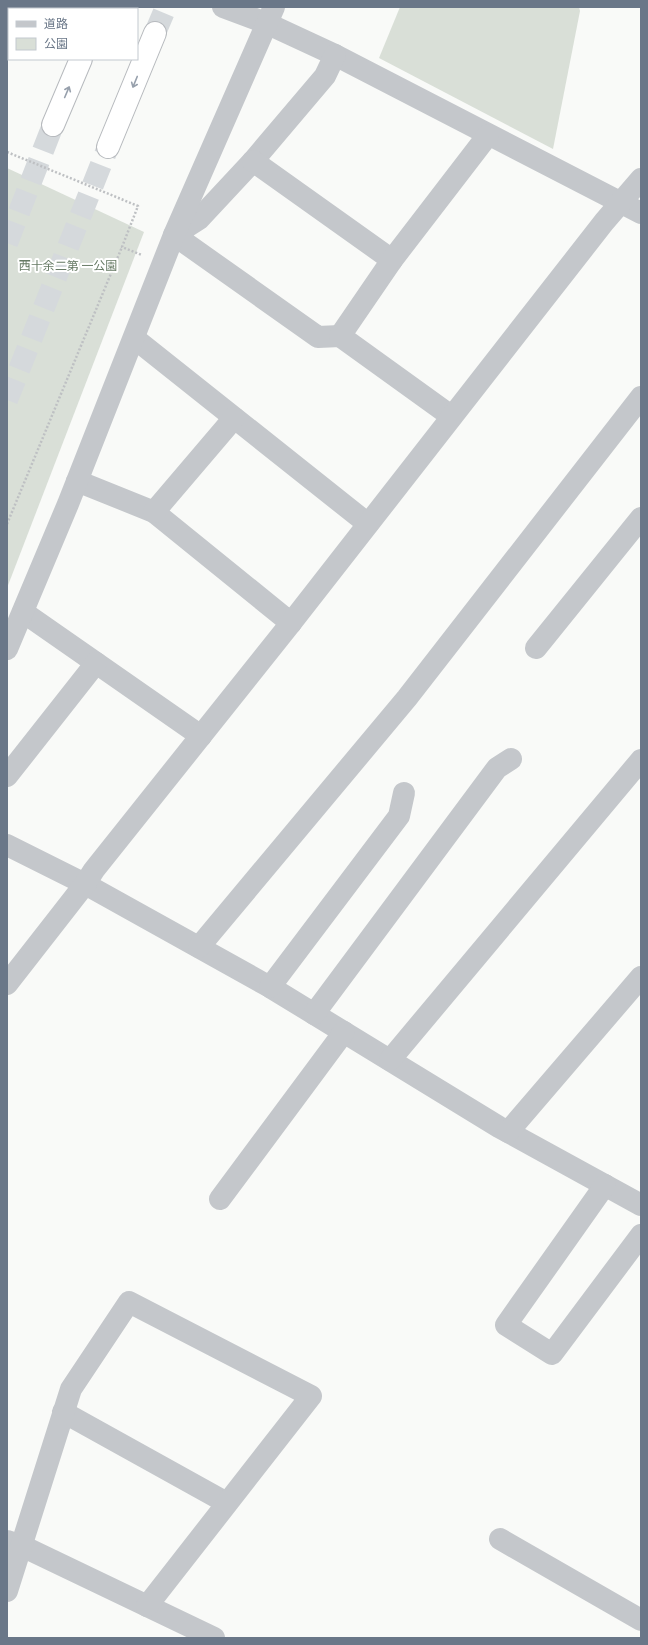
<svg xmlns="http://www.w3.org/2000/svg" width="648" height="1645" font-family="'Exo 2','Noto Sans JP',sans-serif">
<style>
.green{fill:#d9dfd7}
.lines{fill:none;stroke-linecap:round;stroke-linejoin:round}
.highway-tunnel{stroke:#d5d9dc;stroke-width:22;stroke-dasharray:22 11;stroke-linecap:butt}
.highway-casing{stroke:#b7babe;stroke-width:24}
.path{stroke:#bec0c3;stroke-width:2.5;stroke-dasharray:2 2;stroke-linecap:butt}
.minor{stroke:#c4c7cb;stroke-width:22}
.highway{stroke:#fff;stroke-width:22}
.oneway{stroke:#97a0ac}
.labels{text-anchor:middle;dominant-baseline:central;stroke-width:4;stroke-linejoin:round;paint-order:stroke}
.park-label{font-size:12px;fill:#667a64;stroke:#fff}
</style>
<rect width="100%" height="100%" fill="#f9faf8"/>
<g class="green">
<polygon points="400,7 579,7 580,11 553,149 379,58"/>
<polygon points="7,168 144,232 7,588"/>
</g>
<g class="lines">
<g class="highway-tunnel">
<polyline points="102,9 103,7"/>
<polyline points="155,33 166,7"/>
<polyline points="7,243 53,125"/>
<polyline points="7,400 108,147"/>
</g>
<defs>
<g id="highway">
<polyline points="53,125 81,59"/>
<polyline points="108,147 155,33"/>
</g>
</defs>
<use href="#highway" class="highway-casing"/>
<g class="path">
<polyline points="7,152 138,206 122,247 142,255"/>
<polyline points="7,524 122,247"/>
</g>
<g class="minor">
<polyline points="223,7 266,23 335,55 641,213"/>
<polyline points="335,55 325,76 253,161 199,219 174,235 318,337 340,336"/>
<polyline points="253,161 392,260"/>
<polyline points="134,338 368,524"/>
<polyline points="451,416 340,336 392,260 488,135"/>
<polyline points="77,481 154,512 291,623"/>
<polyline points="154,512 234,418"/>
<polyline points="23,612 201,736"/>
<polyline points="536,648 641,518"/>
<polyline points="7,649 68,504 174,235 274,7"/>
<polyline points="7,776 96,663"/>
<polyline points="7,845 85,884 270,987 499,1127 641,1205"/>
<polyline points="199,947 407,698 641,397"/>
<polyline points="7,984 85,884 94,870 291,623 604,222 641,179"/>
<polyline points="270,987 399,816 404,793"/>
<polyline points="314,1014 497,768 511,759"/>
<polyline points="390,1060 641,760"/>
<polyline points="508,1132 641,977"/>
<polyline points="605,1185 506,1325 552,1354 641,1235"/>
<polyline points="220,1199 344,1032"/>
<polyline points="63,1412 227,1503"/>
<polyline points="500,1539 641,1620"/>
<polyline points="7,1541 22,1546 214,1638"/>
<polyline points="7,1591 71,1389 129,1302 311,1396 147,1606"/>
</g>
<use href="#highway" class="highway"/>
</g>
<defs><path id="oneway-shaft" d="M-6 0H5M1.5-3L5.5 0L1.5 3" fill="none" stroke-width="1.6" stroke-linecap="round" stroke-linejoin="round"/></defs>
<g class="oneway">
<use href="#oneway-shaft" transform="translate(135 82) rotate(112)"/>
<use href="#oneway-shaft" transform="translate(67 92) rotate(-67)"/>
</g>
<g class="labels">
<g class="park-label">
<text x="68" y="265">西十余二第 一公園</text>
</g>
</g>
<rect width="648" height="1645" fill="none" stroke="#6a7788" stroke-width="16"/>
<rect x="8" y="8" width="130" height="52" fill="#ffffff" stroke="#c3c9cf"/>
<rect x="16" y="21" width="20" height="6" fill="#c4c7cb" stroke="#c3c9cf"/>
<text x="44" y="28" font-size="12" fill="#6a7788">道路</text>
<rect x="16" y="38" width="20" height="12" fill="#d9dfd7" stroke="#c3c9cf"/>
<text x="44" y="48" font-size="12" fill="#6a7788">公園</text>
</svg>
